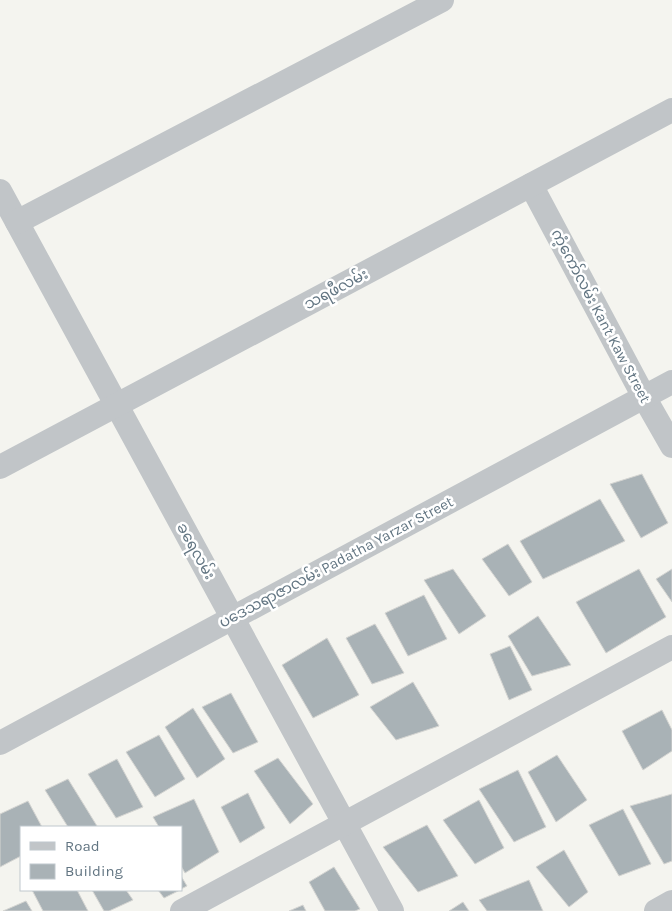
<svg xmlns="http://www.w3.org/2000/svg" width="672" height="911" font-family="Karla,'Noto Sans Myanmar',sans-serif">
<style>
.building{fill:#a9b2b6;stroke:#d5d5d2}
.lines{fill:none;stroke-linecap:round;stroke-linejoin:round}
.street{stroke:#c1c5c8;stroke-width:24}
.labels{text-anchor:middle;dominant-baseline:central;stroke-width:5;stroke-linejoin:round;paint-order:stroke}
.street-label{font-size:15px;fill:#627582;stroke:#fff}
</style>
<rect width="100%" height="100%" fill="#f4f4ef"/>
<g class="building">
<polygon points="642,474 668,523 641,538 610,484"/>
<polygon points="600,499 625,541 543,579 520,541"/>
<polygon points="508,544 532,582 509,596 482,559"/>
<polygon points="453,569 486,616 459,634 424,580"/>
<polygon points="639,569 666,617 606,653 576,602"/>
<polygon points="672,569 672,602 656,579"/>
<polygon points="424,595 447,639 408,656 385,613"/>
<polygon points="538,616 571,665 532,676 508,636"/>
<polygon points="375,624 404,673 372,684 346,638"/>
<polygon points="327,638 359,695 313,718 282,665"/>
<polygon points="510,646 532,690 509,700 490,654"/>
<polygon points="413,682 439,726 396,740 370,707"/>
<polygon points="231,693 258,742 233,753 202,707"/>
<polygon points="193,708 225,759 197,778 165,727"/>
<polygon points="662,710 672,730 672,751 643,770 622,731"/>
<polygon points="159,735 185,779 155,797 126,752"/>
<polygon points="557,755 587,800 556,822 528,772"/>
<polygon points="278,758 313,804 290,824 254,771"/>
<polygon points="117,759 143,807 116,818 88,774"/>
<polygon points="518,770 546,827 514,842 479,789"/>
<polygon points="68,779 97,826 95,827 68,827 45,790"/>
<polygon points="248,793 265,828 240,843 221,807"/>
<polygon points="672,794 672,861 664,864 630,806"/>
<polygon points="194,799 219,852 185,873 181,866 181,827 159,827 153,817"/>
<polygon points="479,800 504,848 475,864 443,820"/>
<polygon points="28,801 42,827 21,827 21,856 0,867 0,814"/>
<polygon points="623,809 651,864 619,876 589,825"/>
<polygon points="427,825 458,876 418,892 383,847"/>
<polygon points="564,850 588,892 569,907 536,867"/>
<polygon points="334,867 360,909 355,911 325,911 309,882"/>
<polygon points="181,876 187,886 181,889"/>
<polygon points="529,880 543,911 487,911 479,900"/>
<polygon points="32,890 77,890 88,911 43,911"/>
<polygon points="92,890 126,890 133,900 109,911 104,911"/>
<polygon points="158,890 180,890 164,898"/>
<polygon points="26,901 32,911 3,911"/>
<polygon points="463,902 469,911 449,911"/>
<polygon points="303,905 306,911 289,911"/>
</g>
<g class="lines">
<g class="street">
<polyline points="531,185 644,397 672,446"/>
<polyline points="0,191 392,911"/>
<polyline points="17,222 442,0"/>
<polyline points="0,467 672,110"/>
<polyline points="0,743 672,382"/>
<polyline points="182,911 672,647"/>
<polyline points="656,911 672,902"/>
</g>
</g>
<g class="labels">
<g class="street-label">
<text transform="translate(336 289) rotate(-28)">သရဖီလမ်း</text>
<text transform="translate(601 316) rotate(62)">ကံ့ကော်လမ်း Kant Kaw Street</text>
<text transform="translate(196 551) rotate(61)">ခရေလမ်း</text>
<text transform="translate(336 562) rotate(-28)">ပဒေသရာဇာလမ်း Padatha Yarzar Street</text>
</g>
</g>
<rect x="20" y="826" width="162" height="65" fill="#ffffff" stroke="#c0c8cd"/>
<rect x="30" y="842" width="25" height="8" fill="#c1c5c8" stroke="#c0c8cd"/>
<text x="65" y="851" font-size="15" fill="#627582">Road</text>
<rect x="30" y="864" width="25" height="15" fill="#a9b2b6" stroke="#c0c8cd"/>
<text x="65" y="876" font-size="15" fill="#627582">Building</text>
</svg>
